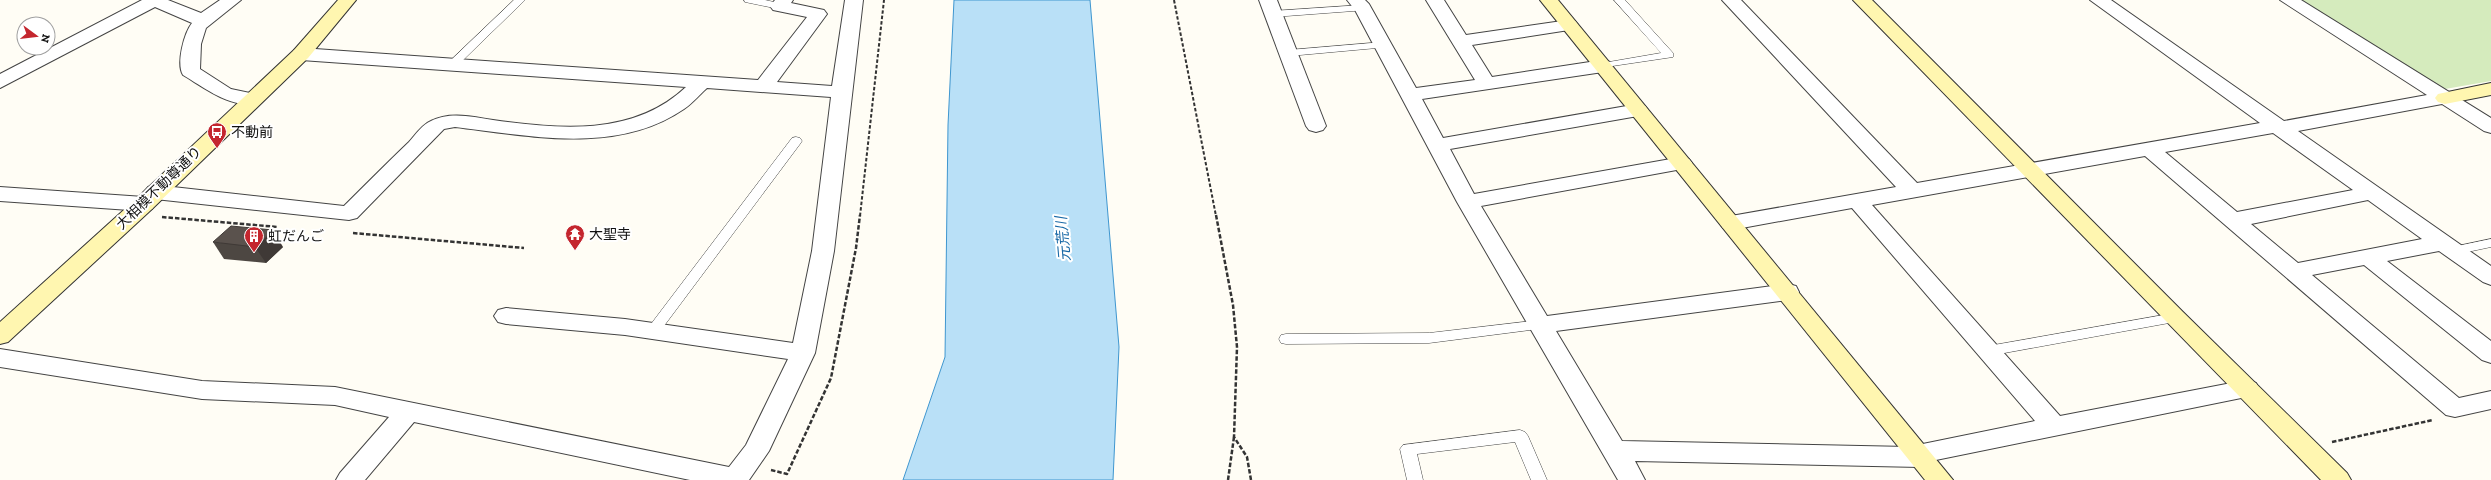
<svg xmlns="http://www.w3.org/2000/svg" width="2491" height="480" font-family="'Zilla Slab','Noto Sans JP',serif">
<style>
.green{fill:#d5ebbd}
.water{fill:#b9e0f7;stroke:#3f96cf}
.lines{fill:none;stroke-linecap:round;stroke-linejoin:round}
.lane-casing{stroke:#444;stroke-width:1}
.street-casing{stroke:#444;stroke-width:2}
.secondary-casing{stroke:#333;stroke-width:2}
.path-far1{stroke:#333;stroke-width:2;stroke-dasharray:3.5 2;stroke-linecap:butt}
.path{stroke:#333;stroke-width:2.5;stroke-dasharray:4.5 2;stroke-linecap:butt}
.lane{fill:#fff;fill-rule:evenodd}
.street{fill:#fff;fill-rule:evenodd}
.secondary{fill:#fff6b0;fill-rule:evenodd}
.wall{fill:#4d4742}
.shaded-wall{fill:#3f3936}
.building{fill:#5a524d;stroke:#3f3936}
.labels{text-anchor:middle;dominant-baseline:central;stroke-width:4;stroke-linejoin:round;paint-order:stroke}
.poi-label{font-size:14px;fill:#111;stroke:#fff;text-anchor:start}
.street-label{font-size:14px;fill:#111;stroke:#fff}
.water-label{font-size:15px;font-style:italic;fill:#1768a6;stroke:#fff}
</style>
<rect width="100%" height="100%" fill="#fffdf5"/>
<polygon class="green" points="2300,0 2491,0 2491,81 2445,89"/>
<polygon class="water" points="954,0 1090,0 1119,347 1113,480 903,480 945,357 948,125"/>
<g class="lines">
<defs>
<g id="lane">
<polygon points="514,0 525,0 457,66 449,66 449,62"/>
<polygon points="744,0 765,0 783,4 784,6 779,9 745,2"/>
<polygon points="1614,0 1625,0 1673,53 1673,57 1599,68 1599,64 1603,63 1661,53"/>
<polygon points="1363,5 1368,8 1367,10 1273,17 1268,14 1273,11"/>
<polygon points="1384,42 1389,45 1388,47 1289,56 1284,53 1289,50"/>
<polygon points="796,137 800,138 802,141 800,144 658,334 648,334 646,331 648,328 792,138"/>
<polygon points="2491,239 2491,247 2453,255 2446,251 2448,248"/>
<polygon points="2175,313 2180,315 2182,318 2180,321 1988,356 1983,355 1981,351 1983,347 1988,346"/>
<polygon points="1541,320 1546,322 1548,325 1546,328 1429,343 1286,344 1281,343 1279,339 1281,335 1286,334 1429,333"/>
<polygon points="1520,430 1525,432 1528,436 1547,480 1531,480 1515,442 1417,454 1423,480 1407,480 1400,449 1403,445"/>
</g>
<g id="street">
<path d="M142 0H168L201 13 220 0H241L206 28 201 44 200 69 231 89 259 95 262 99 259 103C232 110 205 88 183 75 176 64 184 33 192 23L155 7 0 88V74Z"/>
<path d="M775 0H793L791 3 824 10 827 14 777 82 832 86 845 0H863L834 251 815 353 769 451 749 480H690L414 422 365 480H336L340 473 389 417 335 405 202 399 0 367V349L202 381 335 387 729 467 746 445 788 359 625 335 506 324 498 322 494 316 498 310 506 308 625 319 793 343 812 251 831 97 707 88C699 95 693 103 684 109 617 155 530 136 455 127L444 129 357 218 349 220 155 199 148 197 144 192 148 187 155 185 344 206C366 184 387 163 409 142 415 135 423 124 431 121 450 111 473 117 493 120 559 129 633 137 686 87L301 60 294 58 292 54 294 50 301 48 758 80 807 17 773 10 770 6Z"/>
<polygon points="1259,0 1277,0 1326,126 1323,130 1316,132 1309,130 1306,126"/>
<path d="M1347 0H1365L1369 4 1416 88 1475 80 1426 0H1444L1466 35 1569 20 1575 21 1578 25 1575 29 1569 30 1472 45 1492 77 1603 60 1610 62 1612 66 1610 70 1603 72 1422 99 1443 138 1638 104 1645 106 1648 110 1645 114 1638 116 1450 149 1474 194 1682 157 1689 159 1692 163 1689 167 1682 169 1481 206 1547 316 1788 284 1796 286 1799 292 1796 298 1788 300 1556 331 1622 441 1908 447 2035 421 1852 208 1731 230 1723 228 1720 223 1723 218 1731 216 1896 187 1722 0H1741L1917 183 2260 123 2090 0H2111L2284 121 2427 95 2280 0H2301L2491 118V133L2484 131 2442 104 2298 131 2491 266V285L2483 282 2439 251 2387 261 2491 341V363L2482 360 2364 265 2312 275 2459 398 2491 391V409L2455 417 2446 415 2145 156 1872 205 2060 416 2247 380 2256 383 2259 389 2256 395 1931 461 1929 464 1920 467 1635 461 1645 480H1618L1457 202 1355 10ZM2273 133 2353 190 2237 212 2165 152ZM2368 200 2422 239 2298 263 2251 224Z"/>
<polygon points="0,187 144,197 152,199 155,204 152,209 144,211 0,201"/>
</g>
<g id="secondary">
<polygon points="338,0 356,0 308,58 152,209 8,342 0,344 0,322 136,199 294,50"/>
<polygon points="1540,0 1558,0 1953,480 1925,480"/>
<polygon points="1853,0 1872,0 2183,312 2347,473 2351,480 2321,480"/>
<polygon points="2491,83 2491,95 2445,104 2438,102 2435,98 2438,94"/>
</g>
</defs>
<use href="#lane" class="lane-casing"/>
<use href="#street" class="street-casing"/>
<use href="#secondary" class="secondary-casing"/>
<g class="path-far1">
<polyline points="1174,0 1216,216"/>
<polyline points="860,216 884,0"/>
</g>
<g class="path">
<polyline points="1216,215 1233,305 1237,347 1234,437 1247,457 1251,480"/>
<polyline points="162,217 278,227"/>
<polyline points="353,233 524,248"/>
<polyline points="2332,442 2433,420"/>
<polyline points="771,470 787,474 831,378 856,248 860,215"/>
<polyline points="1228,480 1234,437"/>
</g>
<use href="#lane" class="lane"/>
<use href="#street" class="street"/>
<use href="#secondary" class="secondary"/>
</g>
<polygon class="wall" points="213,242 283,247 266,263 224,259"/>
<polygon class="shaded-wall" points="273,230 283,247 266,263 255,247"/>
<polygon class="building" points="231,226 273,230 255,247 213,242"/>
<defs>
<symbol id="bus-pin" viewBox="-11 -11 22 30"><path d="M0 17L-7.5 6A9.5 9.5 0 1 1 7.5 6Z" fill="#c4262e" stroke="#fff"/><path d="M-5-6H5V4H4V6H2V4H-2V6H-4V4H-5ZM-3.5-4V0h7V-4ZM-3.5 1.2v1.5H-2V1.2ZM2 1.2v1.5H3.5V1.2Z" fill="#fff"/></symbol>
<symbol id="temple-pin" viewBox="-11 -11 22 30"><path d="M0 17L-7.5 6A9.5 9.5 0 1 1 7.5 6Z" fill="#c4262e" stroke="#fff"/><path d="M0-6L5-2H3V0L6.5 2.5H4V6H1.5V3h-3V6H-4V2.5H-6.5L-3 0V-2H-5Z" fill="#fff"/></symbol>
<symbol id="building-pin" viewBox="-11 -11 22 30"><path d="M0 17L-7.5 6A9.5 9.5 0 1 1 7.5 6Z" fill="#c4262e" stroke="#fff"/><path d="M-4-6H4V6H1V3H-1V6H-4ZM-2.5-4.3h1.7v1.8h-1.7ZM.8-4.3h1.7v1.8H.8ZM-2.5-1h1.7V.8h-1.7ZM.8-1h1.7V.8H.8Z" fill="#fff"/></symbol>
</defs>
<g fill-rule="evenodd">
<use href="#bus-pin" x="206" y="121" width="22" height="30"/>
<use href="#temple-pin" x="564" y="223" width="22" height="30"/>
<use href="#building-pin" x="243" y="225" width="22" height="30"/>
</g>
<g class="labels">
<g class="poi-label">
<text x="231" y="132">不動前</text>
<text x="589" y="234">大聖寺</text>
<text x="268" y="236">虹だんご</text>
</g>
<g class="street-label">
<text transform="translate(159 188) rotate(-44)">大相模不動尊通り</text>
</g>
<g class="water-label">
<text transform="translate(1063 239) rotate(-95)">元荒川</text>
</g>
</g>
<g transform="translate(36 36) rotate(105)"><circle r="19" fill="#ffffff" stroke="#a0a0a0"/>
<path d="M0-3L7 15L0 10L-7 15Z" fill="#c4262e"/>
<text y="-6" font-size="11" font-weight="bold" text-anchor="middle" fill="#111111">N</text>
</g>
</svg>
